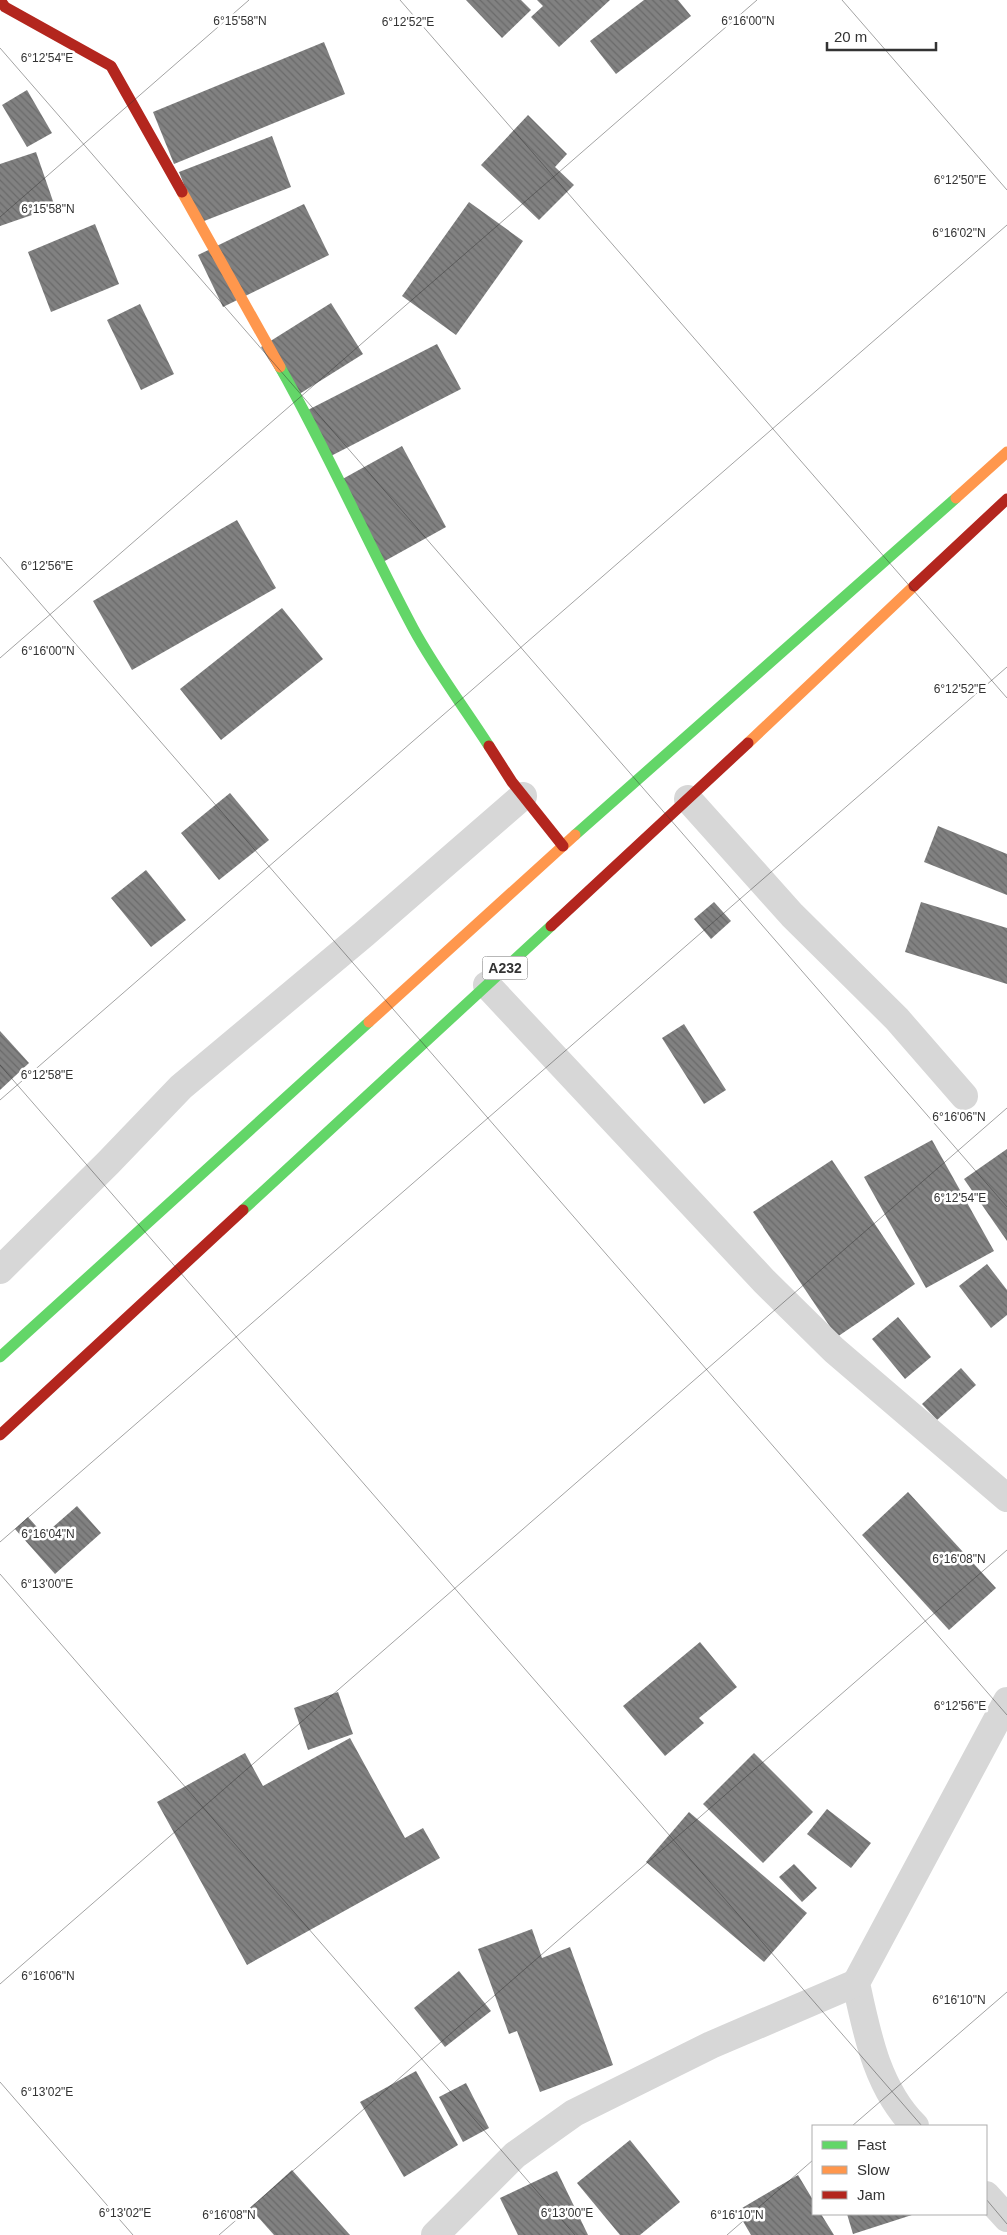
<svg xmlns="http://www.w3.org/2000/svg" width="1007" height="2235" font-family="Helvetica,sans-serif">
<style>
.building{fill:url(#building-back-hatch)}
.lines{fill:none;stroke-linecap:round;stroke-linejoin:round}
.street{stroke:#d7d7d7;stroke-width:28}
.fast{stroke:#63d668;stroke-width:11}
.slow{stroke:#ff974d;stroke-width:11}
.jam{stroke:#b3261e;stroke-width:11}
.ticks{fill:none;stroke:#333;stroke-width:1;stroke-opacity:0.45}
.labels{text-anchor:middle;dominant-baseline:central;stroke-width:5;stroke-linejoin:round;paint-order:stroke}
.shield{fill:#fff;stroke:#707070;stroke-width:1}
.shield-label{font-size:14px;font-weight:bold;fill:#333}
.ticks-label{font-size:12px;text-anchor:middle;fill:#333;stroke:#fff;stroke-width:5;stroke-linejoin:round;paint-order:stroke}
</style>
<defs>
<pattern id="building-back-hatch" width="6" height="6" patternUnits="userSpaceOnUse" patternTransform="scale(1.25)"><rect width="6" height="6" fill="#818181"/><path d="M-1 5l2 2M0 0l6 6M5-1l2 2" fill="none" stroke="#6a6a6a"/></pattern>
</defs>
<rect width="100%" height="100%" fill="#fff"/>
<g class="building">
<polygon points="466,0 521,0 531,10 502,38"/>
<polygon points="537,0 610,0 559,47 531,17 543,6"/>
<polygon points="644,0 678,0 691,16 616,74 590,41"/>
<polygon points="324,42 345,94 174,164 153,112"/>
<polygon points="27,90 52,133 27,147 2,105"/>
<polygon points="528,115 567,154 555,167 574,185 539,220 481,165"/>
<polygon points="272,136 291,187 199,223 179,172"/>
<polygon points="36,152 55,207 0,226 0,164"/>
<polygon points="469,202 523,241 456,335 402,296"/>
<polygon points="304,204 329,255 223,307 198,255"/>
<polygon points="95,224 119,284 51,312 28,252"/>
<polygon points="331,303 363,354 293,398 261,347"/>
<polygon points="140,304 174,374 141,390 107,320"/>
<polygon points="437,344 461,389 327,458 304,412"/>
<polygon points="402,446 446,527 383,562 339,481"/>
<polygon points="237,520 276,588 132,670 93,601"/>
<polygon points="282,608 323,659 221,740 180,689"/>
<polygon points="230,793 269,840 219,880 181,833"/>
<polygon points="938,826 1007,854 1007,895 924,862"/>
<polygon points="146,870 186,920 151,947 111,898"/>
<polygon points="714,902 731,921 711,939 694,919"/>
<polygon points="921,902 1007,928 1007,984 905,952"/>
<polygon points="684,1024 726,1090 704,1104 662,1038"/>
<polygon points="0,1031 29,1063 0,1090"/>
<polygon points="932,1140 994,1251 926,1288 864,1177"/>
<polygon points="1007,1149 1007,1241 964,1179"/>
<polygon points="832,1160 915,1284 837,1337 753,1212"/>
<polygon points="987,1264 1007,1290 1007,1315 991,1328 959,1286"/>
<polygon points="898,1317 931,1357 905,1379 872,1339"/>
<polygon points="961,1368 976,1385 937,1420 922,1404"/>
<polygon points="908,1492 996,1588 949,1630 862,1535"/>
<polygon points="77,1506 101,1533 55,1574 15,1529 28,1517 44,1535"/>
<polygon points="700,1642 737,1687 699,1718 704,1723 665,1756 623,1706"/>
<polygon points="338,1692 353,1734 308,1750 294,1708"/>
<polygon points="350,1738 405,1838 423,1828 440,1858 247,1965 157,1802 245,1753 263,1786"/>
<polygon points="754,1753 813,1812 763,1863 703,1804"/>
<polygon points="827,1809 871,1843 851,1868 807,1834"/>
<polygon points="689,1812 807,1913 764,1962 646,1862"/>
<polygon points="794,1864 817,1888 802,1902 779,1877"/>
<polygon points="532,1929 542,1958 570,1947 613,2065 540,2092 517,2031 509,2034 478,1949"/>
<polygon points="459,1971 491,2011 445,2047 414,2008"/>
<polygon points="416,2071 458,2145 404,2177 360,2102"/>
<polygon points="466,2083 489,2128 463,2142 439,2097"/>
<polygon points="630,2140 680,2202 640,2235 620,2235 577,2183"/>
<polygon points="292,2170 350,2235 274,2235 250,2208"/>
<polygon points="557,2171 588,2235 518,2235 500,2198"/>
<polygon points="798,2175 813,2200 813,2214 821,2214 834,2235 751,2235 737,2211"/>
<polygon points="847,2214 915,2214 853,2234"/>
</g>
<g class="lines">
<g class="street">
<polyline points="688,799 792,915 897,1019 964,1096"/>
<polyline points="487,985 764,1281 834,1350 1007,1498"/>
<polyline points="0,1270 108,1163 181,1087 364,934 523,796"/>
<path d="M915 2126C877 2088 867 2034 856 1983L1007 1701"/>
<polyline points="986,2195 1007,2218"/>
<polyline points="435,2235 515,2155 574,2113 711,2045 856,1983"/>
</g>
<g class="fast">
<path d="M280 367C328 452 367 542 413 628 435 669 464 707 489 746"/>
<polyline points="575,835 956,498"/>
<polyline points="243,1210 551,926"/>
<polyline points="0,1357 369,1022"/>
</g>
<g class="slow">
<polyline points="182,192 280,367"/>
<polyline points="956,498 1007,452"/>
<polyline points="748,743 914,586"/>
<polyline points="369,1022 575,835"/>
</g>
<g class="jam">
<polyline points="0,0 5,7 111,66 182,192"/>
<polyline points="914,586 1007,499"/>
<polyline points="489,746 512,782 563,846"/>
<polyline points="551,926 748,743"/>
<polyline points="0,1435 243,1210"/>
</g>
</g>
<path class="ticks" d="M400 0 1007 698M842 0 1007 190M0 48 1007 1207M0 217 249 0M0 557 1007 1715M0 658 757 0M0 1065 922 2126M0 1100 1007 225M0 1542 1007 667M0 1574 575 2235M0 1984 1007 1108M0 2082 133 2235M852 2126 1007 1992M986 2199 1007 2224M219 2235 1007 1550M727 2235 813 2160"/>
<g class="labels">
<rect class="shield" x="482.5" y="956.5" width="45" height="23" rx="4"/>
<g class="shield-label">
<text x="505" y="968">A232</text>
</g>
</g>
<g class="ticks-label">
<text x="240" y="25">6°15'58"N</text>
<text x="748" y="25">6°16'00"N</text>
<text x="408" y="26">6°12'52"E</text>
<text x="47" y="62">6°12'54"E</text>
<text x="960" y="184">6°12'50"E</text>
<text x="48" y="213">6°15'58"N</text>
<text x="959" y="237">6°16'02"N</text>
<text x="47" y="570">6°12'56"E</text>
<text x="48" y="655">6°16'00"N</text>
<text x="960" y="693">6°12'52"E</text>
<text x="47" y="1079">6°12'58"E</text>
<text x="959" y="1121">6°16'06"N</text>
<text x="960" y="1202">6°12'54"E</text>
<text x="48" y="1538">6°16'04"N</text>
<text x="959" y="1563">6°16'08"N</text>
<text x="47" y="1588">6°13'00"E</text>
<text x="960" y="1710">6°12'56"E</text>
<text x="48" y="1980">6°16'06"N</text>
<text x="959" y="2004">6°16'10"N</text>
<text x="47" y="2096">6°13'02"E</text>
<text x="125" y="2217">6°13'02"E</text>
<text x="567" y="2217">6°13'00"E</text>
<text x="229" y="2219">6°16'08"N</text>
<text x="737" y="2219">6°16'10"N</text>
</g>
<rect x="812" y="2125" width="175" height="90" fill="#ffffff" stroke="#adadad"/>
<rect x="822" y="2141" width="25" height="8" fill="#63d668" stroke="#adadad"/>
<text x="857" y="2150" font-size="15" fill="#333333">Fast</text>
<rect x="822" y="2166" width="25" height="8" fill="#ff974d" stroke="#adadad"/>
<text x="857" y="2175" font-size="15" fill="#333333">Slow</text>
<rect x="822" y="2191" width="25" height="8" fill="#b3261e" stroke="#adadad"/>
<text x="857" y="2200" font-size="15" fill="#333333">Jam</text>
<path d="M827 42v8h109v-8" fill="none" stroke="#333333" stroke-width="2.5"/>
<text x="834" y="42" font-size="15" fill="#333333" stroke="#ffffff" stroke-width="4" paint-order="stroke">20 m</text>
</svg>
